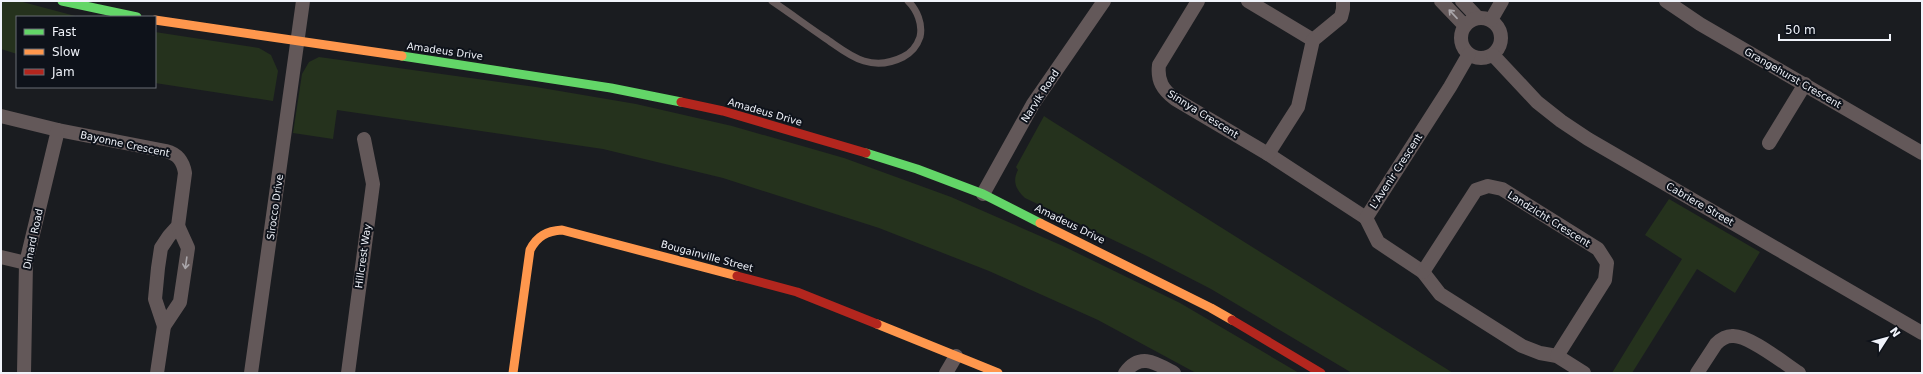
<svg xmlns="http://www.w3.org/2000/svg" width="1923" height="374" font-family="'DejaVu Sans',sans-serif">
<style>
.green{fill:#25321d}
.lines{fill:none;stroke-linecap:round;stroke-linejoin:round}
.lane{stroke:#635859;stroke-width:7}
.street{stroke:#635859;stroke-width:14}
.fast{stroke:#63d668;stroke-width:9}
.slow{stroke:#ff974d;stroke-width:9}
.jam{stroke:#b3261e;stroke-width:9}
.oneway{stroke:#aaa6aa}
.labels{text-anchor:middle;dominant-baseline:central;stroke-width:4;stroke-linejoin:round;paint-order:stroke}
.street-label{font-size:10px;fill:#f0f3fa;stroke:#0e121a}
</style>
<rect width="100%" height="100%" fill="#1a1c20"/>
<g class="green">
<polygon points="1,1 19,1 79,17 17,17 17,54 1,49"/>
<polygon points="155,32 259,48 271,55 278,71 273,101 155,83"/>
<polygon points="319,57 536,87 636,104 732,126 844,158 951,197 1063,246 1180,303 1299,373 1196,373 1098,320 989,271 879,228 723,178 603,149 337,110 333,139 293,133 302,74 309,62"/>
<path d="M1044 116 1050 120 1453 373H1352L1211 289 1147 256 1025 198C1016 190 1012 181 1018 170L1016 167Z"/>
<polygon points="1669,199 1760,252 1735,293 1697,269 1632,373 1612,373 1682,259 1645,235"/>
</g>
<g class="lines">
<path class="lane" d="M772 1C790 13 807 26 825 38 837 46 850 57 864 61 877 65 891 63 903 57 911 53 917 46 920 37 923 24 917 10 908 1"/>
<g class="street">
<path d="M1198 1 1159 65C1157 81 1163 90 1175 99L1268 154 1366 218"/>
<polyline points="1248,1 1313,40"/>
<polyline points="1441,1 1465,26"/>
<polyline points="1462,1 1478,18"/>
<polyline points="1666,1 1700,24 1922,153"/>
<circle cx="1481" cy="38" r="20"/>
<polyline points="1491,20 1502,1"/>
<polyline points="1469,54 1450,87 1366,218 1378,242 1423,272 1440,294 1522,346 1540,353 1557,356 1584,373"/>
<polyline points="1493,55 1537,102 1561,121 1588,139 1922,333"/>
<path d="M1 116 58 130 166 151C178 154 183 161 185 173L178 226 169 236 161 248 158 268 155 299 164 326"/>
<polyline points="1769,143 1805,84"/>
<polyline points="1268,154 1298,107 1313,40 1341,17 1343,9 1343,1"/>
<polyline points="983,194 1033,104 1104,1"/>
<polyline points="1,257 26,263"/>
<polyline points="1423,272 1476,190 1488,186 1502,189 1598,249 1607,263 1605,280 1557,356"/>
<polyline points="24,373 26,263 58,130"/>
<polyline points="157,373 164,326 180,302 188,248 178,226"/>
<polyline points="251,373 303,1"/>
<polyline points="348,373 373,184 364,139"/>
<polyline points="946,373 956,356"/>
<path d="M1125 373C1140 352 1156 363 1174 373"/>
<path d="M1697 373 1716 344C1720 340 1726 336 1732 336 1748 334 1785 364 1799 373"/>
</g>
<g class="fast">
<polyline points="62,1 137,17"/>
<polyline points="402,56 611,88 681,102"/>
<polyline points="866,153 917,169 983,194 1040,223"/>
</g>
<g class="slow">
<polyline points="155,20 402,56"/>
<polyline points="1040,223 1211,308 1232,320"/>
<polyline points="877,324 998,373"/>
<path d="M513 373 530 250C537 236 547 231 562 230L737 276"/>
</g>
<g class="jam">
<polyline points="681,102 723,111 866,153"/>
<polyline points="737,276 797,292 877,324"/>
<polyline points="1232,320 1321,373"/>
</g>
</g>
<defs><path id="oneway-shaft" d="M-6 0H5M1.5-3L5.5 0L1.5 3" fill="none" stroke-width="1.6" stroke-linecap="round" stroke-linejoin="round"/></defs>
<g class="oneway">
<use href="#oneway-shaft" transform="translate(1453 14) rotate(-133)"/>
<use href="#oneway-shaft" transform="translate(186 263) rotate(98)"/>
</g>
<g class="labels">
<g class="street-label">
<text transform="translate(445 51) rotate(8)">Amadeus Drive</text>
<text transform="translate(1793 78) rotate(30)">Grangehurst Crescent</text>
<text transform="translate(1040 96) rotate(-57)">Narvik Road</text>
<text transform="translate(765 112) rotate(16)">Amadeus Drive</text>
<text transform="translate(1203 114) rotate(32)">Sinnya Crescent</text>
<text transform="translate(125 144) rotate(12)">Bayonne Crescent</text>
<text transform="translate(1396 171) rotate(-57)">L'Avenir Crescent</text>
<text transform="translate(1700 204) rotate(30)">Cabriere Street</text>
<text transform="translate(275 207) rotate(-82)">Sirocco Drive</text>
<text transform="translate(1549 219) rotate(32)">Landzicht Crescent</text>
<text transform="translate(1070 224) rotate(26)">Amadeus Drive</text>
<text transform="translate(33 239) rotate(-78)">Dinard Road</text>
<text transform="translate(363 256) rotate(-82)">Hillcrest Way</text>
<text transform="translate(707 256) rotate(15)">Bougainville Street</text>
</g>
</g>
<rect width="1923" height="374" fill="none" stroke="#f0f3fa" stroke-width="4"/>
<rect x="16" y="16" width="140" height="72" fill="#0e121a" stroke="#686c74"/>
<rect x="24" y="29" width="20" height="6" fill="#63d668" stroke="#686c74"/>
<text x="52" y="36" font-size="12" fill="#f0f3fa">Fast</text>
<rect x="24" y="49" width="20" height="6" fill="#ff974d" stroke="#686c74"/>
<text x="52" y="56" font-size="12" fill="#f0f3fa">Slow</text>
<rect x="24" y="69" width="20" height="6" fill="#b3261e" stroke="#686c74"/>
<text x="52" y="76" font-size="12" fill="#f0f3fa">Jam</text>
<g transform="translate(1887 338) rotate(54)" stroke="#0e121a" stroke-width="3" paint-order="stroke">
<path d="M0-3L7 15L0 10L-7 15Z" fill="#f0f3fa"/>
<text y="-6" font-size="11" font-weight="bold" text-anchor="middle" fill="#f0f3fa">N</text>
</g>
<path d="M1779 34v6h111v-6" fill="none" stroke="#f0f3fa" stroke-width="2"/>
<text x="1785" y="34" font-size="12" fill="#f0f3fa" stroke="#0e121a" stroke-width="3" paint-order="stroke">50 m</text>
</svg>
